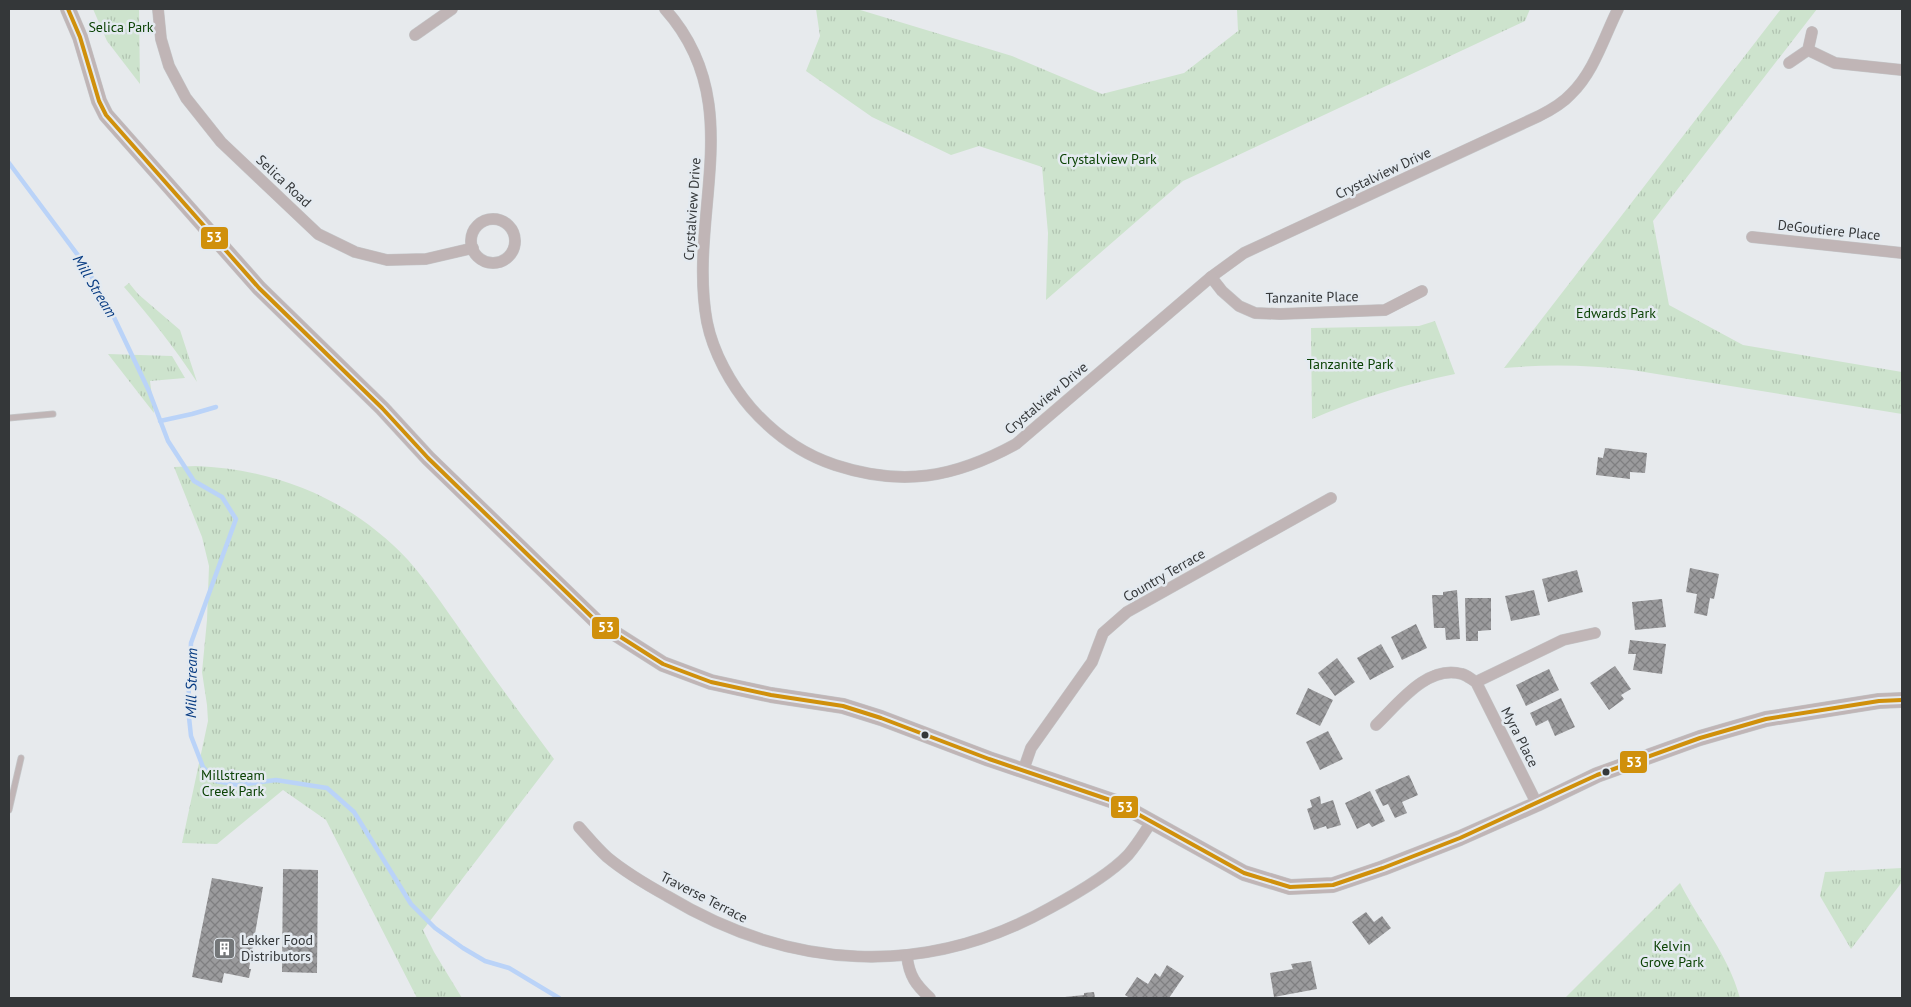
<svg xmlns="http://www.w3.org/2000/svg" width="1911" height="1007" font-family="'PT Sans',sans-serif">
<style>
.park{fill:url(#park-tufts)}
.lines{fill:none;stroke-linecap:round;stroke-linejoin:round}
.stream{stroke:#bad3f8;stroke-width:4.5}
.building{fill:url(#building-cross-hatch)}
.service-casing{stroke:#c4c6c8;stroke-width:7}
.minor-casing{stroke:#c4c6c8;stroke-width:12}
.tertiary-casing{stroke:#c4c6c8;stroke-width:16}
.service{stroke:#c0b5b6;stroke-width:5.5}
.minor{stroke:#c0b5b6;stroke-width:11}
.tertiary{stroke:#c0b5b6;stroke-width:15}
.bus-1-casing{stroke:#e4eaf0;stroke-width:8}
.bus-1{stroke:#d0900b;stroke-width:4}
.bus-dot{fill:#343739;stroke:#e4eaf0;stroke-width:2}
.labels{text-anchor:middle;dominant-baseline:central;stroke-width:5;stroke-linejoin:round;paint-order:stroke}
.park-label{font-size:14px;fill:#0b4204;stroke:#e4eaf0}
.street-label{font-size:14px;fill:#343739;stroke:#e4eaf0}
.poi-label{font-size:14px;fill:#343739;stroke:#e4eaf0;text-anchor:start}
.water-label{font-size:15px;font-style:italic;fill:#073b82;stroke:#e4eaf0}
.line-badge{stroke:#e4eaf0;stroke-width:2}
.badge-label{font-size:14px;text-anchor:middle;font-weight:bold;fill:#fff}
</style>
<defs>
<pattern id="park-tufts" width="24" height="20" patternUnits="userSpaceOnUse" patternTransform="scale(1.25)"><rect width="24" height="20" fill="#cde3cd"/><path d="M3 7l-1-3M5 7V3M7 7l1-3M15 17l-1-3M17 17v-4M19 17l1-3" fill="none" stroke="#b1c3b1"/></pattern>
<pattern id="building-cross-hatch" width="8" height="8" patternUnits="userSpaceOnUse" patternTransform="scale(1.25)"><rect width="8" height="8" fill="#9b9b9d"/><path d="M0 0l8 8M0 8l8-8" fill="none" stroke="#7f7f81"/></pattern>
</defs>
<rect width="100%" height="100%" fill="#e7eaed"/>
<g class="park">
<polygon points="93,9 139,9 140,84 107,41"/>
<polygon points="816,9 857,9 1012,56 1102,94 1184,73 1238,31 1237,9 1530,9 1525,21 1183,181 1046,300 1048,233 1042,167 979,146 951,155 872,117 806,71 820,36"/>
<path d="M1781 9H1817L1653 221 1669 305 1743 345 1902 372V414L1632 370C1589 365 1547 364 1504 368Z"/>
<path d="M129 283 138 294 180 330 197 382C175 348 150 317 124 287Z"/>
<path d="M1435 321 1455 374C1405 384 1358 399 1312 419L1311 328 1419 326Z"/>
<polygon points="108,354 172,356 185,378 150,381 154,413"/>
<path d="M196 466C277 469 352 500 408 560 431 586 451 617 471 645 498 684 526 721 554 759L423 930 434 952 462 998H417L326 820 283 790 217 844 182 843 208 721 207 705 202 672 207 620 209 566 202 537 174 467Z"/>
<polygon points="1902,868 1902,882 1851,949 1820,896 1825,872"/>
<path d="M1680 883C1700 923 1728 954 1740 998H1565Z"/>
</g>
<g class="lines">
<g class="stream">
<polyline points="9,163 83,262 110,309 149,391 168,441 194,481 222,497 236,519 191,643 188,708 191,736 203,767 216,781 238,785 276,780 327,788 354,812 411,904 435,928 463,948 485,961 509,968 559,998"/>
<polyline points="160,421 192,414 216,407"/>
</g>
</g>
<g class="building">
<polygon points="1605,448 1647,453 1645,473 1630,472 1630,479 1596,475 1598,457 1603,458"/>
<polygon points="1690,568 1719,574 1714,599 1710,598 1707,616 1694,613 1697,594 1686,592"/>
<polygon points="1577,570 1583,592 1548,602 1542,579"/>
<polygon points="1457,590 1460,639 1446,640 1445,628 1434,628 1432,595 1443,595 1443,592"/>
<polygon points="1534,590 1540,615 1511,621 1505,596"/>
<polygon points="1465,598 1491,598 1491,630 1478,631 1478,641 1466,641"/>
<polygon points="1662,599 1666,627 1635,630 1632,602"/>
<polygon points="1416,624 1427,648 1402,660 1391,637"/>
<polygon points="1630,640 1666,644 1662,674 1633,670 1636,654 1628,654"/>
<polygon points="1381,644 1394,667 1370,680 1357,658"/>
<polygon points="1337,658 1355,682 1335,696 1318,673"/>
<polygon points="1615,666 1631,689 1621,695 1624,699 1609,710 1590,683"/>
<polygon points="1549,669 1559,690 1526,706 1516,685"/>
<polygon points="1308,688 1333,700 1320,726 1296,714"/>
<polygon points="1561,698 1575,727 1555,736 1548,720 1536,726 1530,713"/>
<polygon points="1328,731 1343,759 1320,770 1306,742"/>
<polygon points="1409,775 1418,795 1402,802 1407,813 1395,818 1388,804 1383,806 1375,790"/>
<polygon points="1370,791 1385,821 1372,827 1369,823 1357,829 1345,803"/>
<polygon points="1320,796 1321,804 1333,800 1341,825 1327,829 1326,826 1314,830 1307,809 1312,807 1310,800"/>
<polygon points="283,869 318,870 317,973 282,972"/>
<polygon points="212,878 263,887 249,969 251,969 249,978 224,973 222,983 192,977"/>
<polygon points="1366,912 1374,922 1382,916 1391,928 1369,945 1352,922"/>
<polygon points="1311,961 1317,989 1274,997 1270,973 1293,969 1291,964"/>
<polygon points="1167,965 1184,976 1169,998 1130,998 1125,995 1137,977 1148,984 1155,973 1160,977"/>
<polygon points="1094,992 1095,998 1065,998 1065,997 1084,995 1084,993"/>
</g>
<g class="lines">
<defs>
<g id="service">
<polyline points="9,418 53,414"/>
<polyline points="9,810 21,758"/>
</g>
<g id="minor">
<polyline points="158,9 161,39 169,66 186,98 221,142 318,234 355,252 387,260 426,259 473,248"/>
<path d="M665 9C750 104 687 214 707 322 713 352 731 385 751 408 774 434 802 454 835 465 902 487 954 478 1016 444L1211 277 1244 253 1539 116C1551 110 1562 104 1571 94 1594 72 1604 37 1618 9"/>
<polyline points="415,35 452,9"/>
<polyline points="1808,50 1835,63 1902,70"/>
<polyline points="1789,63 1808,50 1812,32"/>
<circle cx="493" cy="241" r="22"/>
<polyline points="1752,237 1902,253"/>
<polyline points="1211,277 1222,291 1239,306 1255,313 1280,314 1385,310 1422,291"/>
<polyline points="1476,682 1563,640 1595,633"/>
<path d="M1376 725C1398 704 1427 664 1462 674 1467 675 1472 680 1476 682L1537 804"/>
<polyline points="1023,771 1031,748 1092,662 1103,633 1127,612 1331,498"/>
<path d="M579 827C588 837 597 848 607 857 625 872 647 885 667 896 790 970 924 979 1050 908 1074 895 1110 874 1128 855 1137 845 1144 833 1152 821"/>
<path d="M907 956C909 976 916 985 930 998"/>
</g>
<polyline id="tertiary" points="68,9 80,37 99,101 106,115 259,288 382,408 428,458 597,622 663,664 711,682 771,695 843,706 881,718 989,759 1116,802 1244,873 1290,887 1333,885 1383,868 1460,838 1537,804 1597,775 1700,738 1766,719 1879,701 1902,700"/>
</defs>
<use href="#service" class="service-casing"/>
<use href="#minor" class="minor-casing"/>
<use href="#tertiary" class="tertiary-casing"/>
<use href="#service" class="service"/>
<use href="#minor" class="minor"/>
<use href="#tertiary" class="tertiary"/>
<defs>
<polyline id="bus-1" points="68,9 80,37 99,101 106,115 259,288 382,408 428,458 597,622 663,664 711,682 771,695 843,706 881,718 989,759 1116,802 1244,873 1290,887 1333,885 1383,868 1460,838 1597,775 1700,738 1766,719 1879,701 1902,700"/>
</defs>
<use href="#bus-1" class="bus-1-casing"/>
<use href="#bus-1" class="bus-1"/>
</g>
<defs>
<symbol id="building-square" viewBox="-11 -11 22 22"><rect x="-9" y="-9" width="18" height="18" rx="4" fill="#737678" stroke="#e4eaf0"/><path d="M-4-6H4V6H1V3H-1V6H-4ZM-2.5-4.3h1.7v1.8h-1.7ZM.8-4.3h1.7v1.8H.8ZM-2.5-1h1.7V.8h-1.7ZM.8-1h1.7V.8H.8Z" fill="#fff"/></symbol>
</defs>
<g fill-rule="evenodd">
<use href="#building-square" x="212" y="936" width="25" height="25"/>
</g>
<g class="bus-dot">
<circle cx="925" cy="735" r="4.5"/>
<circle cx="1606" cy="772" r="4.5"/>
</g>
<g class="labels">
<g class="park-label">
<text x="121" y="27">Selica Park</text>
<text x="1108" y="159">Crystalview Park</text>
<text x="1616" y="313">Edwards Park</text>
<text x="1350" y="364">Tanzanite Park</text>
<text x="233" y="775">Millstream<tspan x="233" dy="16">Creek Park</tspan></text>
<text x="1672" y="946">Kelvin<tspan x="1672" dy="16">Grove Park</tspan></text>
</g>
<g class="street-label">
<text transform="translate(1383 173) rotate(-25)">Crystalview Drive</text>
<text transform="translate(284 181) rotate(43)">Selica Road</text>
<text transform="translate(692 209) rotate(-86)">Crystalview Drive</text>
<text transform="translate(1829 230) rotate(6)">DeGoutiere Place</text>
<text transform="translate(1312 297) rotate(-1)">Tanzanite Place</text>
<text transform="translate(1046 398) rotate(-40)">Crystalview Drive</text>
<text transform="translate(1164 575) rotate(-30)">Country Terrace</text>
<text transform="translate(1520 737) rotate(63)">Myra Place</text>
<text transform="translate(704 897) rotate(27)">Traverse Terrace</text>
</g>
<g class="poi-label">
<text x="241" y="940">Lekker Food<tspan x="241" dy="16">Distributors</tspan></text>
</g>
<g class="water-label">
<text transform="translate(95 286) rotate(59)">Mill Stream</text>
<text transform="translate(191 683) rotate(-89)">Mill Stream</text>
</g>
</g>
<g class="line-badge">
<rect x="200" y="226" width="29" height="24" rx="5" fill="#d0900b"/>
<rect x="591" y="616" width="29" height="24" rx="5" fill="#d0900b"/>
<rect x="1619" y="750" width="29" height="24" rx="5" fill="#d0900b"/>
<rect x="1110" y="795" width="29" height="24" rx="5" fill="#d0900b"/>
</g>
<g class="badge-label">
<text x="214" y="242">53</text>
<text x="606" y="632">53</text>
<text x="1634" y="767">53</text>
<text x="1125" y="812">53</text>
</g>
<rect width="1911" height="1007" fill="none" stroke="#343739" stroke-width="20"/>
</svg>
